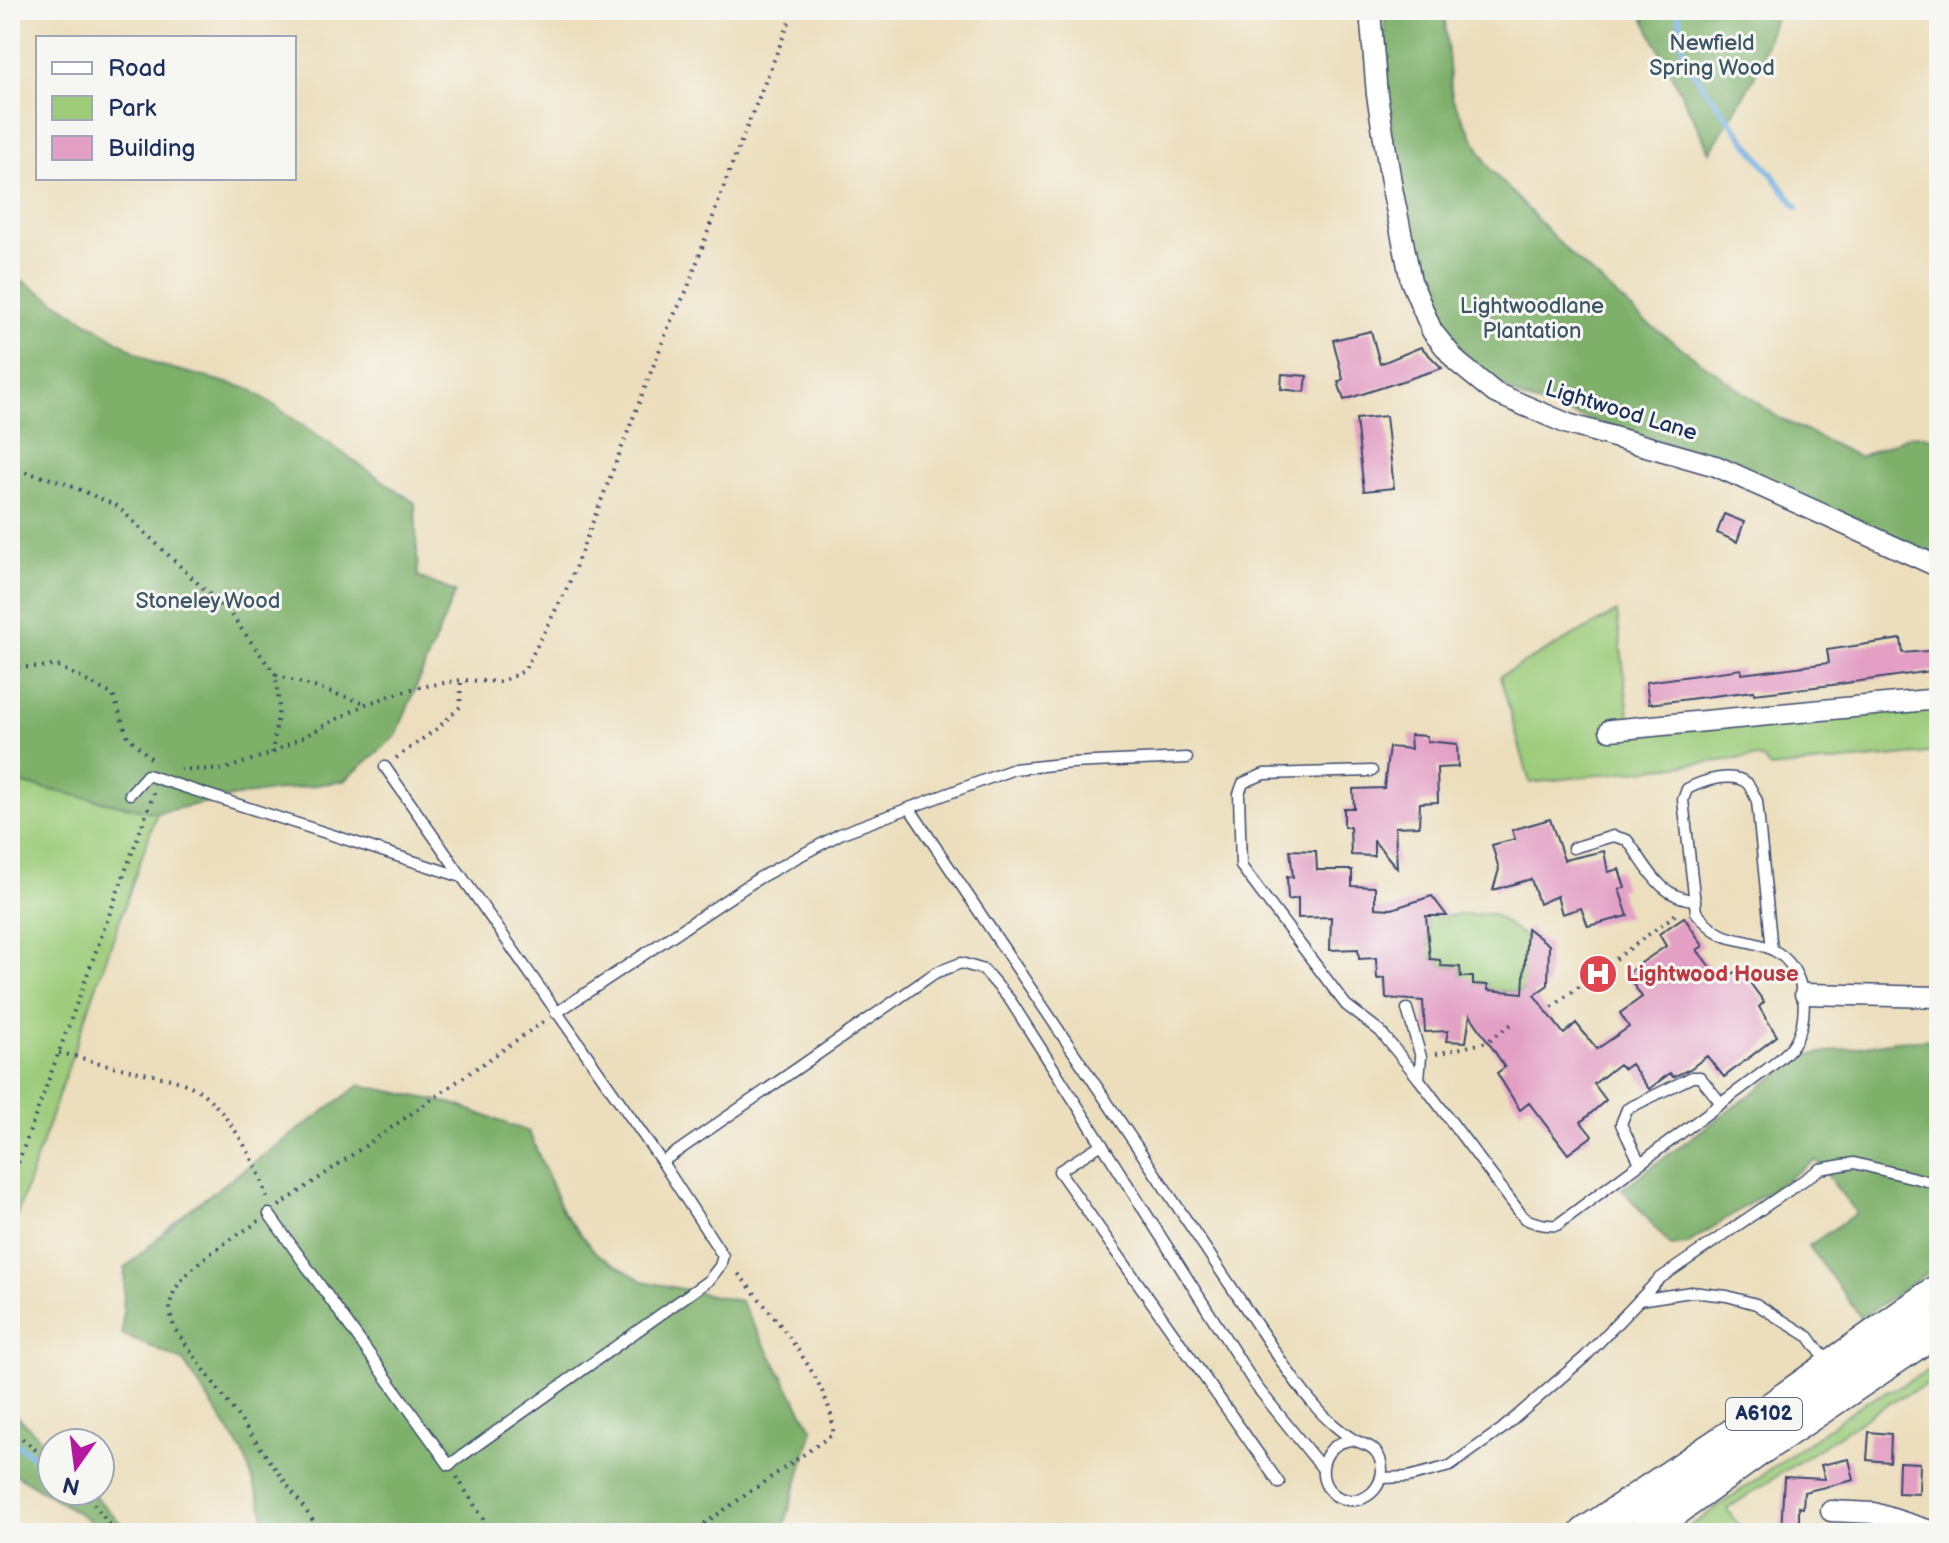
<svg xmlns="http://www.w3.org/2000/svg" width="1949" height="1543" font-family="'Balsamiq Sans',sans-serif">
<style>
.green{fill:#9ecc7b;stroke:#5c7e6c;stroke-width:2}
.forest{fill:#7eb06b;stroke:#4c7064;stroke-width:2}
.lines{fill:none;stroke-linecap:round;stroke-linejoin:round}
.stream{stroke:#6fafe3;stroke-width:6}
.building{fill:#e39fc4}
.service-casing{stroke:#3a496c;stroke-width:13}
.minor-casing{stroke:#3a496c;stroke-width:23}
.trunk-casing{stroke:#3a496c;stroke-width:35}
.path{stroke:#3a496c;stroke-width:4;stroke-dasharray:2 6;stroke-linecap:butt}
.service{stroke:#fff;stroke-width:10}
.minor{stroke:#fff;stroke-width:20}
.trunk{stroke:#fff;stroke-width:32}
.labels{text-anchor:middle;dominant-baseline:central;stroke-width:6;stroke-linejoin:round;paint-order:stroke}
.shield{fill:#f6f6f2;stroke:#5d6b8a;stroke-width:2}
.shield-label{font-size:20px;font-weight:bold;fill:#1b2f5e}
.park-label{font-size:22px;fill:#3c5665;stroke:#f6f6f2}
.street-label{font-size:22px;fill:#1b2f5e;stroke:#f6f6f2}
.health-label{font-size:22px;font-weight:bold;fill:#be3a42;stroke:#f6f6f2;text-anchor:start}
</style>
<rect width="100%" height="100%" fill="#f6f6f2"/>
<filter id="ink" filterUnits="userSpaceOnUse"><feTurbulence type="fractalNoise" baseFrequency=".0125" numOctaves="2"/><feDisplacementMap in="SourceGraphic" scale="16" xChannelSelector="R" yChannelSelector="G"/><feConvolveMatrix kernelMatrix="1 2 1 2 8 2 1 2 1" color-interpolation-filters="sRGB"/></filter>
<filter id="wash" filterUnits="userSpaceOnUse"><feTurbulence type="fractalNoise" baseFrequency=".006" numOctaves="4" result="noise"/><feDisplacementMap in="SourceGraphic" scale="32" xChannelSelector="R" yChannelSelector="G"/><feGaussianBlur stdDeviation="1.8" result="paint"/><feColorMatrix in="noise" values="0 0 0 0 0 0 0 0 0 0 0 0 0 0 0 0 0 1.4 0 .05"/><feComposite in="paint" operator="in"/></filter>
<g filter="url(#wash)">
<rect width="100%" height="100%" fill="#ecdebc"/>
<g class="green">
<polygon points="1617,612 1630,725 1939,706 1939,752 1770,768 1764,760 1754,757 1530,783 1500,676"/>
<polygon points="10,781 157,813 10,1234"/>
<polygon points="1423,909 1430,916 1493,914 1540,948 1537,977 1520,992 1488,990 1488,985 1473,984 1461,977 1460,967 1441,966 1440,960 1416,957 1417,948 1429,947 1427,920 1401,920"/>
<polygon points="1939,1364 1939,1378 1882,1407 1727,1509 1743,1533 1681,1533 1866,1401 1900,1386"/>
</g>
<g class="forest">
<polygon points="1385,10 1444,10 1452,98 1490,169 1567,251 1643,320 1779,418 1859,457 1911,435 1939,438 1939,556 1734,465 1524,399 1475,371 1417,278 1383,83"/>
<polygon points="1778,10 1753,80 1710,152 1640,11"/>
<polygon points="10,273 155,364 250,389 415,503 418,577 455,592 396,736 344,781 231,797 157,813 10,781"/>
<polygon points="1939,1039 1939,1265 1861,1318 1809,1246 1856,1213 1816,1160 1687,1244 1671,1246 1622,1189 1803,1056 1895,1041"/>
<polygon points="360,1085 454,1104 529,1132 563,1213 597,1254 643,1281 740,1301 813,1430 782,1533 260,1533 264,1513 243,1452 183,1361 122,1334 125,1268 190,1209"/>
<polygon points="10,1409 52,1450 52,1491 90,1491 130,1533 95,1533 89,1520 10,1471"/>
</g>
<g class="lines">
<g class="stream">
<polyline points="1678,10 1685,62 1797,207"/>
<polyline points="10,1440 52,1469"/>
<polyline points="71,1491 78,1492"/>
</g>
</g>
<g id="blocks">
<g class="building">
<polygon points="1371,331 1380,364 1421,347 1442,368 1344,400 1338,382 1343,379 1333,340"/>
<polygon points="1282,374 1307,376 1305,392 1281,389"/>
<polygon points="1386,416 1394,488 1364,491 1356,419"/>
<polygon points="1724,514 1744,522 1737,542 1717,533"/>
<polygon points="1901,639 1903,653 1939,650 1939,670 1832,685 1754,694 1754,691 1649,704 1646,682 1741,669 1742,674 1829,663 1827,650"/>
<polygon points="1410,735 1427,736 1427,741 1457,744 1458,767 1437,768 1438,802 1420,803 1419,826 1395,827 1397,868 1374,841 1374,856 1351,855 1350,827 1344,827 1344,808 1354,808 1353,789 1384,788 1389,747 1411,749"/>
<polygon points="1550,819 1564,860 1604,851 1608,872 1619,869 1625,888 1619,889 1628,916 1588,926 1581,908 1562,914 1557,896 1539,904 1531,879 1493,890 1499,869 1492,845 1515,839 1512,830"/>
<polygon points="1290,850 1316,851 1317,870 1352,870 1352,886 1375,887 1375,908 1392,909 1432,896 1447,916 1426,916 1430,959 1440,960 1441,966 1460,967 1461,977 1473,977 1473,984 1488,985 1488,990 1523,993 1527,928 1549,945 1548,985 1534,995 1564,1034 1576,1023 1597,1049 1629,1027 1620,1013 1642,997 1627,975 1635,967 1666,946 1659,934 1684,917 1703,946 1697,950 1721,981 1740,969 1764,1002 1759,1007 1777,1036 1724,1077 1707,1056 1690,1069 1673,1077 1670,1073 1649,1089 1631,1064 1624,1069 1619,1064 1594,1084 1606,1100 1581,1122 1592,1136 1568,1154 1529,1103 1520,1110 1497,1073 1505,1067 1470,1015 1466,1042 1446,1041 1448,1031 1425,1032 1423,1001 1386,998 1385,978 1377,979 1376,958 1359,959 1358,949 1330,950 1331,917 1298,918 1298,898 1288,900 1287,876 1293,877"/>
<polygon points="1869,1432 1891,1434 1890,1462 1867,1460"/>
<polygon points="1849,1459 1854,1480 1804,1492 1803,1508 1799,1507 1799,1533 1781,1533 1784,1477 1825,1479 1821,1465"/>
<polygon points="1899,1462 1920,1463 1919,1494 1898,1493"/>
</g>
</g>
</g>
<g filter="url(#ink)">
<use href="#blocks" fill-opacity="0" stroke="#3a496c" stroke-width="2"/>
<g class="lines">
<defs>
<g id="service">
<path d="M1372 771 1264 774 1243 783 1239 794 1241 866 1346 1005 1380 1031 1419 1079 1524 1218C1535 1224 1544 1226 1557 1225L1766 1070C1774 1064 1783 1057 1790 1049 1813 1021 1807 967 1773 950 1739 934 1725 948 1696 912L1683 800 1687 789C1702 781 1732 771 1747 783 1751 787 1754 795 1757 801L1772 950"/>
<polyline points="130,794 147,775 462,877"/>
<path d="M910 809 1259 1328C1277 1354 1294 1383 1316 1407 1325 1418 1341 1432 1353 1439 1362 1445 1372 1444 1378 1455 1390 1476 1373 1503 1348 1500 1312 1495 1315 1441 1354 1440"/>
<path d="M1573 848 1613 836 1627 840C1647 865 1658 898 1695 900"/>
<polyline points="1407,1009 1421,1057 1419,1079"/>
<polyline points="556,1013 759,878 842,833 1014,769 1071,763 1187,758"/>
<polyline points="1102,1144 1059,1171 1279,1483"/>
<polyline points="662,1162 935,973 961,963 984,970 1010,1000 1256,1386 1322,1468"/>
<polyline points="1640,1163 1621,1124 1627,1109 1692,1077 1700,1077 1721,1103"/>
<polyline points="269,1214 449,1465 709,1280 720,1266 723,1256 662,1162 385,767"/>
<polyline points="1639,1300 1691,1292 1727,1296 1756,1304 1809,1337 1828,1363"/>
<polyline points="1381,1478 1408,1477 1450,1466 1502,1429 1585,1357 1659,1279 1820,1169 1854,1163 1939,1184"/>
</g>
<g id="minor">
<polyline points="1370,10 1377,95 1392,188 1411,281 1432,331 1457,362 1495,393 1568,424 1716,466 1939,567"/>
<polyline points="1610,730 1939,699"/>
<polyline points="1805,994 1939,997"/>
<polyline points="1831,1511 1874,1513 1937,1533"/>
</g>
<g id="trunk">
<polyline points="1586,1533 1752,1422 1939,1290"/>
<polyline points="1643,1533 1758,1450 1939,1328"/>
</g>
</defs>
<use href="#service" class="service-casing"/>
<use href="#minor" class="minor-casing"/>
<use href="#trunk" class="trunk-casing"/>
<g class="path">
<polyline points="1179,10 1198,14 1351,19"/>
<polyline points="10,468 62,482 117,506 231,615 276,675 279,708 272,753"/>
<polyline points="10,668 58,666 113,695 128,737 154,761"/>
<polyline points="276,675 365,703"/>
<polyline points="396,758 439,727 460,707 461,680"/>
<polyline points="180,769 222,770 272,753 366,704 415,688 461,680 500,682 524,671 568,586 670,323 687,290 729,172 794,10"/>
<polyline points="1552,1007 1680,911"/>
<path d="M59 1053C77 1056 94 1062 112 1066 134 1072 183 1078 201 1092 226 1110 263 1169 267 1200"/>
<polyline points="1436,1054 1487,1042 1513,1023"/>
<polyline points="10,1185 154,793"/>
<polyline points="279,1206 544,1021"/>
<path d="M259 1221C233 1239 169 1273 170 1309 170 1315 173 1322 174 1328L322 1533"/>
<polyline points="10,1428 52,1464"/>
<polyline points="457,1477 492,1533"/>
<polyline points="84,1491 116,1533"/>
<path d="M691 1533 833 1434C836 1387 765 1305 735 1270"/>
</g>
<use href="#service" class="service"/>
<use href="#minor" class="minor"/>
<use href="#trunk" class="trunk"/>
</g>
</g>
<defs>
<symbol id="hospital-disc" viewBox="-11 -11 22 22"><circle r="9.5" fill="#e0444e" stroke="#f6f6f2"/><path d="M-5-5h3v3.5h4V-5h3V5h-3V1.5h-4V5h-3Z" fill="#fff"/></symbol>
</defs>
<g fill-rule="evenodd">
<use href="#hospital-disc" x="1576" y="952" width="44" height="44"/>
</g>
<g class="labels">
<rect class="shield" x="1726" y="1398" width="76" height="32" rx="6"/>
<g class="shield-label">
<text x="1764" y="1414">A6102</text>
</g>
<g class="park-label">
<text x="1712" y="43">Newfield<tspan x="1712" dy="25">Spring Wood</tspan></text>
<text x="1532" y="306">Lightwoodlane<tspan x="1532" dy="25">Plantation</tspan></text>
<text x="208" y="601">Stoneley Wood</text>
</g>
<g class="street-label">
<text transform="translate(1621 411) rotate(17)">Lightwood Lane</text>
</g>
<g class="health-label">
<text x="1626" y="974">Lightwood House</text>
</g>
</g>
<rect width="1949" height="1543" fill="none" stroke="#f6f6f2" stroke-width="40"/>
<rect x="36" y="36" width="260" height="144" fill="#f6f6f2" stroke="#9ea6b7" stroke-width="2"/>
<rect x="52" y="62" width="40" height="12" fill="#ffffff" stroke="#9ea6b7" stroke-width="2"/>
<text x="108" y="76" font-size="24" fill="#1b2f5e">Road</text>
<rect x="52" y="96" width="40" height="24" fill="#9ecc7b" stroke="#9ea6b7" stroke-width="2"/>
<text x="108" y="116" font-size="24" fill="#1b2f5e">Park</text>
<rect x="52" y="136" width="40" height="24" fill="#e39fc4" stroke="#9ea6b7" stroke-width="2"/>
<text x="108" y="156" font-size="24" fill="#1b2f5e">Building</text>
<g transform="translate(76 1467) rotate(194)"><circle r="38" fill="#f6f6f2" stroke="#9ea6b7" stroke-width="2"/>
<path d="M0-6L14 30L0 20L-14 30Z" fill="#b5179e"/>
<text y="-12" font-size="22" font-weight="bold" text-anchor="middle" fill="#1b2f5e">N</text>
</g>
</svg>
